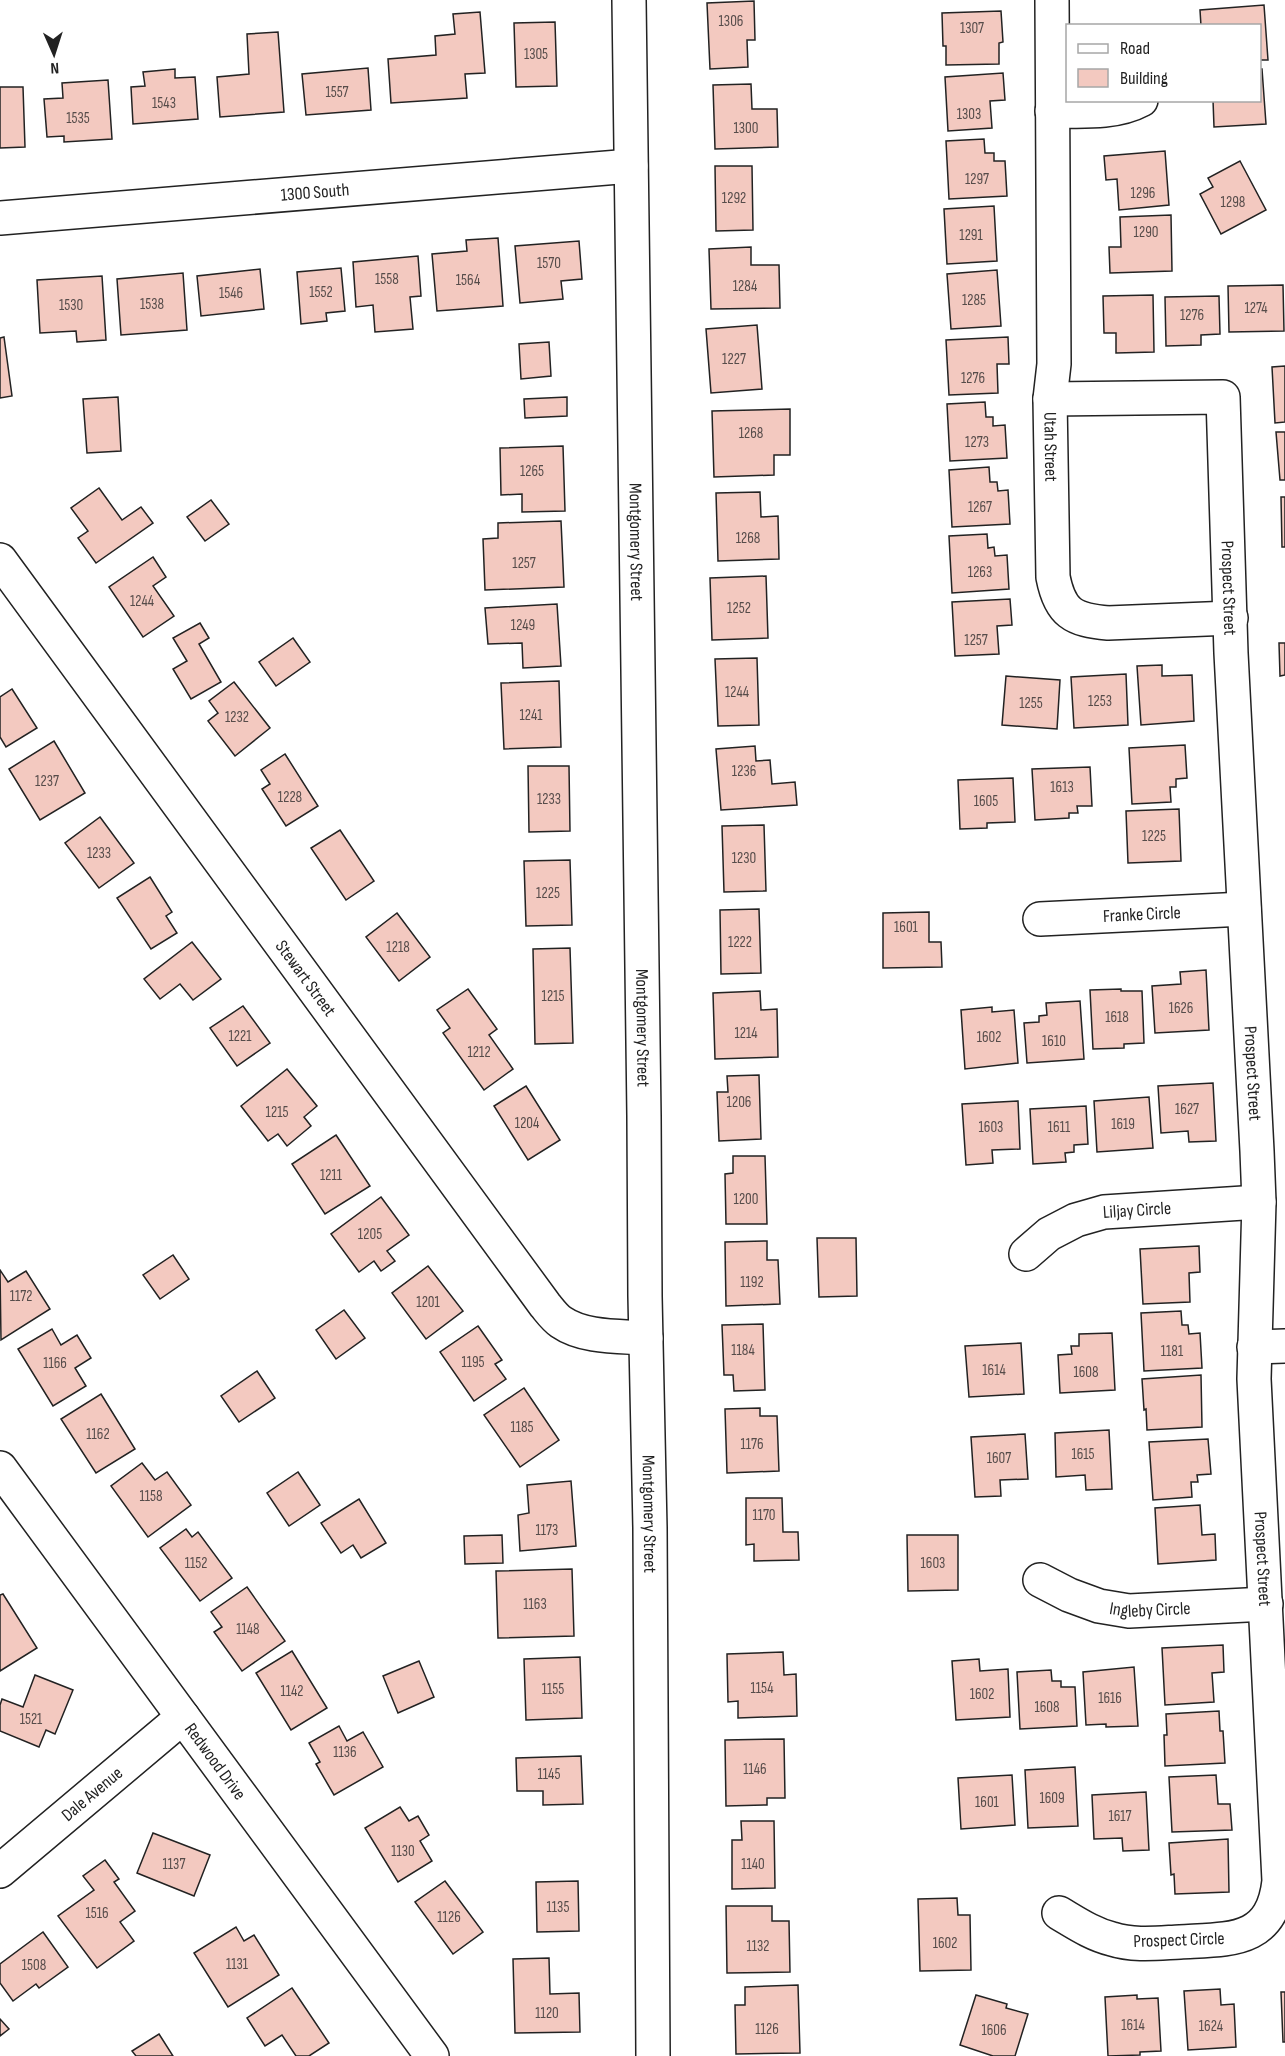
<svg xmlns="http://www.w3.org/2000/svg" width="1285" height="2056" font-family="'Sofia Sans Condensed',sans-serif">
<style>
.building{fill:#f3c9c0;stroke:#222;stroke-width:1.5}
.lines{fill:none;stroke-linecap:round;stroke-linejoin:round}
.minor-casing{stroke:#222;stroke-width:36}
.minor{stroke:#fff;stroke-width:33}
.labels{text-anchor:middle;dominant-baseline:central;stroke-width:4.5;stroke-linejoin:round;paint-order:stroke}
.number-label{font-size:15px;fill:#564c4a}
.street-label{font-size:18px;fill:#222;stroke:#fff}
</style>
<rect width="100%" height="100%" fill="#fff"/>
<g class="building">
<polygon points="754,1 755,40 747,40 748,67 710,69 707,3"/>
<polygon points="1264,5 1268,60 1260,60 1260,26 1201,26 1200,10"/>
<polygon points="1001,11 1003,42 999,43 999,64 946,65 946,46 943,46 942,13"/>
<polygon points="480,12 485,73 465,74 467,98 391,103 388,59 436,55 435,36 455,34 453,14"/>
<polygon points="555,22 557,86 516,87 514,23"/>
<polygon points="278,32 284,112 220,117 217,77 249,74 247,34"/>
<polygon points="368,68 371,110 306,115 302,74"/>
<polygon points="175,69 175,78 195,77 198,119 133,124 131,87 145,86 143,72"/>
<polygon points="1260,69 1262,69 1266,124 1214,127 1213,100 1260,100"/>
<polygon points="1003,73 1005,100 990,101 992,128 948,131 945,77"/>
<polygon points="108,80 112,139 64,142 64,136 47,137 44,99 63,98 62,83"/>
<polygon points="751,84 752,109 777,109 778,147 715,149 713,85"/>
<polygon points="0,87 23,87 25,147 0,148"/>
<polygon points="984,139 985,153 994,153 994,161 1005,161 1007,196 949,199 946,141"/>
<polygon points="1165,151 1169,205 1119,210 1117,179 1106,180 1104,156"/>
<polygon points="1240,161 1266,210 1221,234 1200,194 1213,187 1208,178"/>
<polygon points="715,166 752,166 753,230 716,231"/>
<polygon points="994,206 997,261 947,264 944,209"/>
<polygon points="1171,215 1172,271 1110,273 1109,247 1121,247 1120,217"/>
<polygon points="498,238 503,306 437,311 432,254 467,251 466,240"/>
<polygon points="579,241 582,279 561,281 563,299 520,303 515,246"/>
<polygon points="751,247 751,265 779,265 780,308 711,309 709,249"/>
<polygon points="418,256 421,296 410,297 413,329 375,332 373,305 356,307 353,262"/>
<polygon points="341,268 345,311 326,313 327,321 301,324 297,272"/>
<polygon points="260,269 264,309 201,316 197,276"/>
<polygon points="997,270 1001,326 951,329 947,274"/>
<polygon points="183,273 187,330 121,335 117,279"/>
<polygon points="102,276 106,340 77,342 76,331 40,333 37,280"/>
<polygon points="1283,285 1284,331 1229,332 1228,286"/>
<polygon points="1153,295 1154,352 1116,353 1116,333 1104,333 1103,296"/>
<polygon points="1219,296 1220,334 1201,335 1201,345 1166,346 1165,297"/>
<polygon points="757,325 762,389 711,393 706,329"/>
<polygon points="4,337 12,396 0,398 0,338"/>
<polygon points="1008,337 1009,364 997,364 998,393 949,395 946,340"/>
<polygon points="549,342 551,376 521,379 519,344"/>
<polygon points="1285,366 1285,422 1275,423 1272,367"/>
<polygon points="118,397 121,451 87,453 83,399"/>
<polygon points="567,397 567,416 525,418 524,399"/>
<polygon points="985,402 986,417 993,417 993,426 1005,425 1007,458 950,461 947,404"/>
<polygon points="790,409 790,455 774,455 774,475 714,477 712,411"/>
<polygon points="1276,432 1285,432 1285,480 1280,480"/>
<polygon points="563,446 565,511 522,512 522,494 501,495 500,448"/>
<polygon points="989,467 990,482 997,482 998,491 1008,490 1010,524 952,527 949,470"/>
<polygon points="99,488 122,520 141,507 153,523 96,563 78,538 88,531 71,508"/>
<polygon points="760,492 761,517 778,516 779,559 718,561 716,493"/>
<polygon points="1281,497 1285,497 1285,547 1282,547"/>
<polygon points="211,500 229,524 205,541 187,517"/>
<polygon points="561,521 564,587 485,590 483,539 498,538 498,523"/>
<polygon points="987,534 988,548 994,547 995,556 1007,555 1009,589 952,593 949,536"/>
<polygon points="153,557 166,577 153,586 174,616 143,637 109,587"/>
<polygon points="766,576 768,638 712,640 710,578"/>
<polygon points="1010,599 1012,625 997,626 999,654 955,656 952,602"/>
<polygon points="557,604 561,666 523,668 522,643 488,644 485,608"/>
<polygon points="200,623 209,638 199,644 221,682 191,699 173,669 187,661 173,638"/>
<polygon points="293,638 310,662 276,686 259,662"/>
<polygon points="1279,643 1285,643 1285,675 1280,676"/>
<polygon points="757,658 759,725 718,726 715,659"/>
<polygon points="1162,665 1162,676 1192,675 1194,721 1141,725 1137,666"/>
<polygon points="1126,674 1128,725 1074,728 1071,677"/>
<polygon points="1006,676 1060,680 1057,729 1002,725"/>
<polygon points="559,681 561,747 504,749 501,683"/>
<polygon points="234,682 270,728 235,756 208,721 218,713 209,701"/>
<polygon points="12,689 37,728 6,747 0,737 0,697"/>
<polygon points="54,741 85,793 40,820 9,769"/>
<polygon points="1185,745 1187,778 1176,779 1176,787 1170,787 1171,802 1132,804 1129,748"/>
<polygon points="755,746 756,761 770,760 772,784 795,782 797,805 721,810 716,749"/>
<polygon points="285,754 318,806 286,826 262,789 270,784 261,770"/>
<polygon points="528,766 569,766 570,831 529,832"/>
<polygon points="1090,767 1092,806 1077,806 1078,813 1069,813 1069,818 1035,820 1032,769"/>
<polygon points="1013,778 1015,822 987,823 987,828 960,829 958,780"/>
<polygon points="1179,809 1181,861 1128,863 1126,811"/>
<polygon points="100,817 134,863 99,888 65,843"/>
<polygon points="764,825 766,891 724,892 722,826"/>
<polygon points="340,830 374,881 346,900 311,848"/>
<polygon points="570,860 572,925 526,926 524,861"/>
<polygon points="150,877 172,912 166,916 177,933 151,949 117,898"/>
<polygon points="759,909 761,973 721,974 720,910"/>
<polygon points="929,912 929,942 941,942 942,967 883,968 883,913"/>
<polygon points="397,913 430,957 399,981 366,937"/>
<polygon points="192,942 221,979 193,1000 180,984 160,999 144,979"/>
<polygon points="570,948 573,1043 535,1044 533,949"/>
<polygon points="1206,970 1209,1030 1155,1033 1152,986 1181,984 1180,972"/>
<polygon points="468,989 497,1029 489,1035 513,1069 484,1090 443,1033 450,1028 437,1010"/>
<polygon points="1121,989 1121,991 1142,991 1144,1043 1124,1044 1124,1048 1093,1049 1090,990"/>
<polygon points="760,991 761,1010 777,1009 778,1057 715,1059 713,993"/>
<polygon points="1080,1001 1084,1059 1027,1063 1024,1023 1039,1022 1039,1016 1047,1015 1046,1003"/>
<polygon points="243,1006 270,1043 237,1066 210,1028"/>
<polygon points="992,1007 992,1012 1014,1010 1018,1063 965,1069 961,1010"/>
<polygon points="287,1069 317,1106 304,1117 311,1126 287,1146 278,1134 268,1141 241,1106"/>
<polygon points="759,1075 761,1139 719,1141 717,1092 728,1092 727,1076"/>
<polygon points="1213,1083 1216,1141 1189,1142 1188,1131 1161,1133 1158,1086"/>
<polygon points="526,1086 560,1140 528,1160 494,1106"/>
<polygon points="1149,1097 1153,1148 1097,1152 1094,1101"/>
<polygon points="1018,1101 1020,1149 992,1150 993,1163 966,1165 962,1104"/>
<polygon points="1086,1106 1088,1144 1074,1145 1074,1152 1065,1153 1066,1162 1033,1164 1030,1109"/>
<polygon points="336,1135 370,1186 325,1214 292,1164"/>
<polygon points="733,1156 765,1156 767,1224 726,1224 725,1174 733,1173"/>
<polygon points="381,1197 409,1235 387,1251 395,1261 381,1271 374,1261 359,1272 331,1234"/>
<polygon points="817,1238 856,1238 857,1296 819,1297"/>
<polygon points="767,1241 767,1260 778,1260 780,1304 726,1306 725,1242"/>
<polygon points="1199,1246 1200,1272 1189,1273 1190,1302 1143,1304 1140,1249"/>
<polygon points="173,1255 189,1279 160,1299 143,1275"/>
<polygon points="428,1266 463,1311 426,1339 392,1293"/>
<polygon points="0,1270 8,1282 26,1271 50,1309 1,1340"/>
<polygon points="344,1310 365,1338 336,1359 316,1330"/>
<polygon points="1181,1311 1182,1325 1188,1325 1189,1334 1200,1333 1202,1368 1144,1371 1141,1313"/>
<polygon points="763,1324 765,1390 734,1391 733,1375 724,1375 722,1325"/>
<polygon points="478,1326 502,1360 495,1364 506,1379 474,1401 440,1352"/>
<polygon points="52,1329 61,1345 77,1335 91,1358 75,1368 86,1386 53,1406 18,1349"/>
<polygon points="1112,1333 1115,1390 1060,1393 1058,1355 1072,1354 1071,1346 1079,1346 1079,1334"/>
<polygon points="1021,1343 1024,1394 969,1397 965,1346"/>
<polygon points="257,1371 275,1398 239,1422 221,1396"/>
<polygon points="1201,1375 1202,1427 1147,1430 1146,1409 1144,1410 1142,1379"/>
<polygon points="524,1388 559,1440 520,1467 484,1415"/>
<polygon points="101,1394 135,1449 96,1473 61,1419"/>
<polygon points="760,1408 760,1416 777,1416 779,1471 727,1473 725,1409"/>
<polygon points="1109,1430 1112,1489 1086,1490 1085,1475 1056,1477 1055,1433"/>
<polygon points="1025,1434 1028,1479 1000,1480 1001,1496 975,1497 971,1437"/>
<polygon points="1208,1439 1211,1474 1197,1475 1198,1482 1191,1482 1192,1497 1153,1500 1149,1442"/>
<polygon points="142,1463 155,1480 167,1472 191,1505 148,1537 111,1486"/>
<polygon points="298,1472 320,1505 289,1526 267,1493"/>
<polygon points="571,1481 576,1546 520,1551 518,1515 529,1513 527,1485"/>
<polygon points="746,1498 782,1498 783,1532 798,1532 799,1560 754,1561 754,1544 746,1545"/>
<polygon points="359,1499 386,1543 361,1558 353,1545 341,1553 321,1523"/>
<polygon points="1200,1505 1202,1535 1215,1534 1216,1560 1158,1564 1155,1508"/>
<polygon points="186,1529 192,1537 198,1532 232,1578 200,1601 160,1548"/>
<polygon points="502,1535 503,1563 465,1564 464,1536"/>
<polygon points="907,1535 958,1535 958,1590 908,1591"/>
<polygon points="572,1569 574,1636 498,1638 496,1571"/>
<polygon points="247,1587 285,1641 242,1671 214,1632 222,1627 211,1612"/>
<polygon points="3,1594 37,1648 0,1671 0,1595"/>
<polygon points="1223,1645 1224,1672 1212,1673 1214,1702 1165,1705 1162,1648"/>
<polygon points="292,1651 327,1708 291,1730 256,1673"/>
<polygon points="783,1652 784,1675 796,1674 797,1716 738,1718 738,1701 728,1702 727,1654"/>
<polygon points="580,1657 582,1718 526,1720 524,1659"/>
<polygon points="979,1659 980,1671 1008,1669 1010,1717 956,1720 952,1661"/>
<polygon points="419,1661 434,1697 398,1713 383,1676"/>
<polygon points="1134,1667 1138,1726 1106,1727 1106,1724 1086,1725 1083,1672"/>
<polygon points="1051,1670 1052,1681 1061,1681 1061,1687 1075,1687 1077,1726 1020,1729 1017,1672"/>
<polygon points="35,1675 73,1690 55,1734 46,1730 39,1747 0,1731 0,1705 2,1699 23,1707"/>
<polygon points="1219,1711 1220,1731 1223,1731 1225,1763 1165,1766 1164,1735 1167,1735 1166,1714"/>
<polygon points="339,1726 347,1741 363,1732 383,1767 334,1795 316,1764 320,1762 309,1743"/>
<polygon points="784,1739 785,1798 767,1798 767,1805 726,1806 725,1740"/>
<polygon points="581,1756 583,1804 543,1805 543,1791 517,1791 516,1758"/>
<polygon points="1075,1767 1078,1826 1028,1828 1025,1770"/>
<polygon points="1012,1775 1015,1825 961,1829 958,1778"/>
<polygon points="1216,1775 1218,1804 1230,1804 1232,1830 1172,1832 1169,1777"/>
<polygon points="1146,1792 1149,1850 1123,1851 1122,1838 1094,1839 1092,1795"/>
<polygon points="400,1807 409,1821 418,1816 429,1835 420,1841 432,1861 398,1882 365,1828"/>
<polygon points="741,1821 774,1821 775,1888 732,1889 732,1840 742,1840"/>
<polygon points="153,1833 210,1855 194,1896 137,1873"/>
<polygon points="1228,1839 1229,1892 1175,1894 1174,1874 1171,1875 1169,1843"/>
<polygon points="105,1860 119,1879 114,1882 135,1911 120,1922 134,1941 97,1968 58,1916 94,1890 83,1876"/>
<polygon points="445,1881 483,1932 453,1954 415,1902"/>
<polygon points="578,1881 579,1931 537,1932 536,1882"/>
<polygon points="957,1898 958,1915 970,1915 971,1970 920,1971 918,1899"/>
<polygon points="726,1906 772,1906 772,1921 789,1921 790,1972 727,1973"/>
<polygon points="236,1927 244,1941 254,1935 279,1975 228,2007 194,1953"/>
<polygon points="43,1932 68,1967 39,1988 36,1984 13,2001 0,1983 0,1964"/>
<polygon points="549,1958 550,1994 579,1993 580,2032 515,2033 513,1959"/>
<polygon points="798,1985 800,2053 736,2054 735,2005 745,2005 745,1987"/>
<polygon points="292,1988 329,2043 309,2056 296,2056 282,2035 265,2046 247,2018"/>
<polygon points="1220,1989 1221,2005 1234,2004 1236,2047 1188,2050 1184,1991"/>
<polygon points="1281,1992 1285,1992 1285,2042 1283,2042"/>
<polygon points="976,1995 1007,2004 1006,2008 1028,2014 1015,2056 993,2056 960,2045"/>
<polygon points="1137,1995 1137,1999 1158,1998 1161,2051 1140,2052 1140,2055 1108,2056 1105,1997"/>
<polygon points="0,2019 9,2029 0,2036"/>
<polygon points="159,2034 173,2056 136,2056 132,2051"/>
</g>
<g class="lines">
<defs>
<g id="minor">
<path id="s1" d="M629 0 644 1116 645 1296 650 1528 653 2056"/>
<path id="s2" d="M1052 0 1054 364 1050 399 1053 577C1060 613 1073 620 1108 623L1231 618"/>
<path d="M1052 111C1081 111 1115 114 1141 100"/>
<path id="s3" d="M0 218 631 166"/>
<path id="s4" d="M1050 399 1223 397 1231 653 1257 1151 1259 1202 1254 1379 1279 1881C1272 1943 1231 1939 1180 1942 1158 1943 1134 1946 1112 1939 1092 1934 1076 1923 1059 1913"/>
<path id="s5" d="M0 560 545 1305C550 1311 555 1318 561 1322 584 1338 619 1336 646 1338"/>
<path id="s6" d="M1040 919 1244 909"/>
<path id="s7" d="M1026 1254 1049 1234 1076 1220 1104 1212 1259 1202"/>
<polyline points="1254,1347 1285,1346"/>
<path id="s8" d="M0 1468 432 2056"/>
<path id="s9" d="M1040 1580 1069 1595 1099 1606 1129 1611 1266 1604"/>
<path id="s10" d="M0 1871 183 1717"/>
</g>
</defs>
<use href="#minor" class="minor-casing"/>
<use href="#minor" class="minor"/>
</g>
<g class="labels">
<g class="number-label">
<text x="731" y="21">1306</text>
<text x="972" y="28">1307</text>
<text x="536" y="54">1305</text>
<text x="337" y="92">1557</text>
<text x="164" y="103">1543</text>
<text x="969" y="114">1303</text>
<text x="78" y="118">1535</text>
<text x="746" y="128">1300</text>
<text x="977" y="179">1297</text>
<text x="1143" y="193">1296</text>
<text x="734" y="198">1292</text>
<text x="1233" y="202">1298</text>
<text x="1146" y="232">1290</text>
<text x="971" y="235">1291</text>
<text x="549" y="263">1570</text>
<text x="387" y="279">1558</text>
<text x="468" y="280">1564</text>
<text x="745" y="286">1284</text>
<text x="321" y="292">1552</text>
<text x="231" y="293">1546</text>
<text x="974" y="300">1285</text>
<text x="152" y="304">1538</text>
<text x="71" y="305">1530</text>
<text x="1256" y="308">1274</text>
<text x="1192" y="315">1276</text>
<text x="734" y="359">1227</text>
<text x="973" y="378">1276</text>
<text x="751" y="433">1268</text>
<text x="977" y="442">1273</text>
<text x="532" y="471">1265</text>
<text x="980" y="507">1267</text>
<text x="748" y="538">1268</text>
<text x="524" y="563">1257</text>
<text x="980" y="572">1263</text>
<text x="142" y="601">1244</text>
<text x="739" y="608">1252</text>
<text x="523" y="625">1249</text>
<text x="976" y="640">1257</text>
<text x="737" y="692">1244</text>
<text x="1100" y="701">1253</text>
<text x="1031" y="703">1255</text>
<text x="531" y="715">1241</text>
<text x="237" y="717">1232</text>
<text x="744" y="771">1236</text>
<text x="47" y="781">1237</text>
<text x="1062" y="787">1613</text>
<text x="290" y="797">1228</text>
<text x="549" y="799">1233</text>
<text x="986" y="801">1605</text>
<text x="1154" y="836">1225</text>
<text x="99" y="853">1233</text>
<text x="744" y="858">1230</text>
<text x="548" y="893">1225</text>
<text x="906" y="927">1601</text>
<text x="740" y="942">1222</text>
<text x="398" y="947">1218</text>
<text x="553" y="996">1215</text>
<text x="1181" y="1008">1626</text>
<text x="1117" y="1017">1618</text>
<text x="746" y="1033">1214</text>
<text x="240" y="1036">1221</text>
<text x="989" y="1037">1602</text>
<text x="1054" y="1041">1610</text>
<text x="479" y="1052">1212</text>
<text x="739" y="1102">1206</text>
<text x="1187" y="1109">1627</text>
<text x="277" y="1112">1215</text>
<text x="527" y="1123">1204</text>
<text x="1123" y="1124">1619</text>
<text x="991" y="1127">1603</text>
<text x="1059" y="1127">1611</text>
<text x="331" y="1175">1211</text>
<text x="746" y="1199">1200</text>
<text x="370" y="1234">1205</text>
<text x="752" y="1282">1192</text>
<text x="21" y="1296">1172</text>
<text x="428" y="1302">1201</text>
<text x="743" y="1350">1184</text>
<text x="1172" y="1351">1181</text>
<text x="473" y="1362">1195</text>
<text x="55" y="1363">1166</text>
<text x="994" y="1370">1614</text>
<text x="1086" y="1372">1608</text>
<text x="522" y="1427">1185</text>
<text x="98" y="1434">1162</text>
<text x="752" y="1444">1176</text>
<text x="1083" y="1454">1615</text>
<text x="999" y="1458">1607</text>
<text x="151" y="1496">1158</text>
<text x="764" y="1515">1170</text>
<text x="547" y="1530">1173</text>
<text x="196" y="1563">1152</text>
<text x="933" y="1563">1603</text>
<text x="535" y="1604">1163</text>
<text x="248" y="1629">1148</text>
<text x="762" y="1688">1154</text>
<text x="553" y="1689">1155</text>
<text x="292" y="1691">1142</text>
<text x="982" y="1694">1602</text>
<text x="1110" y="1698">1616</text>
<text x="1047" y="1707">1608</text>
<text x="31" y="1719">1521</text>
<text x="345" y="1752">1136</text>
<text x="755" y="1769">1146</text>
<text x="549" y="1774">1145</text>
<text x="1052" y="1798">1609</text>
<text x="987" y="1802">1601</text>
<text x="1120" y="1816">1617</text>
<text x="403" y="1851">1130</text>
<text x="174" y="1864">1137</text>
<text x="753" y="1864">1140</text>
<text x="558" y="1907">1135</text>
<text x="97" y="1913">1516</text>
<text x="449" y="1917">1126</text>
<text x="945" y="1943">1602</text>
<text x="758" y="1946">1132</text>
<text x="237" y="1964">1131</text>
<text x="34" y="1965">1508</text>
<text x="547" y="2013">1120</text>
<text x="1133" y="2025">1614</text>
<text x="1211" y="2026">1624</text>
<text x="767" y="2029">1126</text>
<text x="994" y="2030">1606</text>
</g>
<g class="street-label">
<text stroke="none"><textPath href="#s3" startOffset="316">1300 South</textPath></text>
<text stroke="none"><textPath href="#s2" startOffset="447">Utah Street</textPath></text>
<text stroke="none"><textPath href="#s1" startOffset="542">Montgomery Street</textPath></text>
<text stroke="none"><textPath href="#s4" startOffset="364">Prospect Street</textPath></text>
<text stroke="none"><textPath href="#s6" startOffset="102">Franke Circle</textPath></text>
<text stroke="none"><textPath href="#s5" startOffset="518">Stewart Street</textPath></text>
<text stroke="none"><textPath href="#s1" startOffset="1028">Montgomery Street</textPath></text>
<text stroke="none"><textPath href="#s4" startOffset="850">Prospect Street</textPath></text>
<text stroke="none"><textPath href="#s7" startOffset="123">Liljay Circle</textPath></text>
<text stroke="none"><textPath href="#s1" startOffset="1514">Montgomery Street</textPath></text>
<text stroke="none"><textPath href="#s4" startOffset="1336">Prospect Street</textPath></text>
<text stroke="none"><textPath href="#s9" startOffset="116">Ingleby Circle</textPath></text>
<text stroke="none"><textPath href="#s8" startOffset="364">Redwood Drive</textPath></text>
<text stroke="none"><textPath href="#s10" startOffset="120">Dale Avenue</textPath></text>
<text transform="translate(1179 1940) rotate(-2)">Prospect Circle</text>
</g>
</g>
<rect x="1066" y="24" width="195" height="78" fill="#ffffff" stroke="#a7a7a7" stroke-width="1.5"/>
<rect x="1078" y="44" width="30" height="9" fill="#ffffff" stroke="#a7a7a7" stroke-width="1.5"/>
<text x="1120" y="54" font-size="18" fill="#222222">Road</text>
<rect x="1078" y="69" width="30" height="18" fill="#f3c9c0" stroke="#a7a7a7" stroke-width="1.5"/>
<text x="1120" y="84" font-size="18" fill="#222222">Building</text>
<g transform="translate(54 54) rotate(177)" stroke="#ffffff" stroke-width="4.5" paint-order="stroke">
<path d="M0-4.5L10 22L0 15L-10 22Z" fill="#222222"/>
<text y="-9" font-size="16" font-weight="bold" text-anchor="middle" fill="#222222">N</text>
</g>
</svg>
